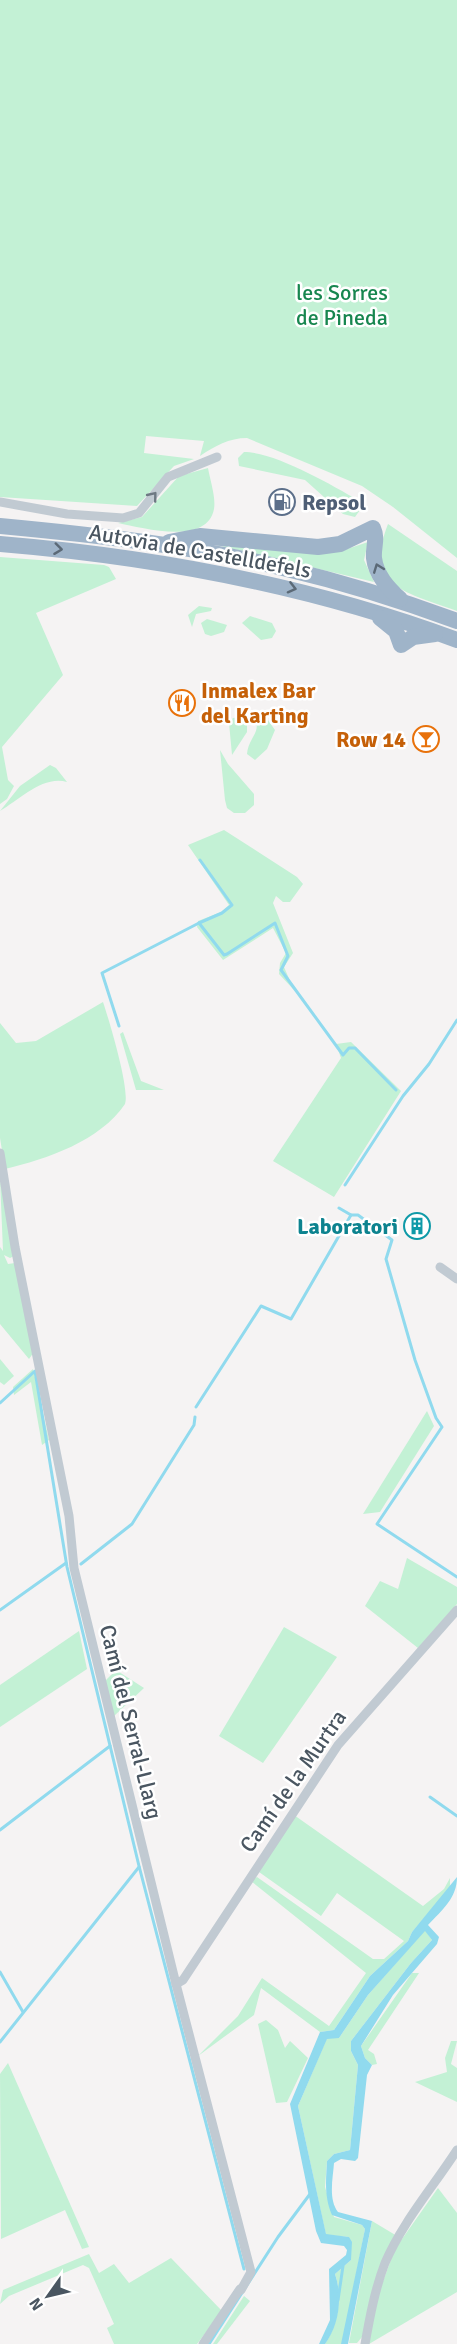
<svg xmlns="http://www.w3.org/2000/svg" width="457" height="2344" font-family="Signika,sans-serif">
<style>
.green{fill:#c3f1d5}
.water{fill:#90daee}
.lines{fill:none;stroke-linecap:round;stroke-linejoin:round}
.stream{stroke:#90daee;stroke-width:3}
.minor{stroke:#c1cad2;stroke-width:9}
.trunk{stroke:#9fb4c9;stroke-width:16}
.oneway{stroke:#6e7983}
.oneway2{stroke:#5b6976}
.labels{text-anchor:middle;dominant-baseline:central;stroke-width:5;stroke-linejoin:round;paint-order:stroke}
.park-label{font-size:22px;fill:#17864f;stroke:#fff}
.service-label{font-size:22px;font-weight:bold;fill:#4e5e75;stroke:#fff;text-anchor:start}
.street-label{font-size:22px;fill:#4a5661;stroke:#fff}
.food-label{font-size:22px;font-weight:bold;fill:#c56008;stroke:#fff;text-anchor:start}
.culture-label{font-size:22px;font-weight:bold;fill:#0d838f;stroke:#fff;text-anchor:end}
</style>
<rect width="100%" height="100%" fill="#f5f3f3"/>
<g class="green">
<path d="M0 0H457V558L393 507 362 486 247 438C229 438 215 446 200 456L204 441 146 436 144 453 194 459 174 466 137 506 0 497Z"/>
<path d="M244 452C275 452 330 484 358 500L360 510 355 517 343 514 305 480 239 466 238 458Z"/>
<path d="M208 468C210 480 216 497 214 509 207 546 143 528 118 523L142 517 179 476Z"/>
<path d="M388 524 457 571V611C409 593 363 588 388 524Z"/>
<polygon points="204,542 341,551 368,542 364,560 374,582"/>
<polygon points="0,557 104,565 109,567 116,579 36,613 63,675 2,747 8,780 14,786 7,799 0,804"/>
<polygon points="199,606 212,608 211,611 196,614 192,627 188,615"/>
<polygon points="250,616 272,623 276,631 272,638 261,640 242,623"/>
<polygon points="207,619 227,625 224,632 211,636 205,634 201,623"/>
<path d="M250 710 265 716 275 730 267 749 255 760 247 754C249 734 266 732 250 710Z"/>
<polygon points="240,717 247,723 247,732 232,755 229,723 233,718"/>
<polygon points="220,750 228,764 254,794 254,805 245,813 234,813 227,808 225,800"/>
<path d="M50 765 56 768 67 782C43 775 19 800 0 811L20 786Z"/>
<polygon points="224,830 297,877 303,884 290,902 283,902 276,896 273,903 293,953 284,967 294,990 279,974 280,963 286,953 273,928 223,960 197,927 198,921 221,912 229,905 188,845"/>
<path d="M103 1002C109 1020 130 1089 125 1104 100 1141 47 1159 5 1169L0 1138V1023L16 1043 36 1041Z"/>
<polygon points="123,1032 141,1081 164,1090 136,1090 120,1034"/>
<polygon points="351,1042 401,1091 334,1197 273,1161 341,1058 336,1044"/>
<polygon points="0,1179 14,1256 10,1258 4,1255 8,1264 15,1263 34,1352 29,1359 0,1324 0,1247 3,1251"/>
<polygon points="0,1359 14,1376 4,1385 0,1382"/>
<polygon points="33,1369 49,1440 42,1445 31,1382 14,1395 13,1387"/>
<polygon points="427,1411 434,1426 380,1512 363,1514"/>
<polygon points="407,1558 457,1587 457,1604 418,1648 365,1606 380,1581 398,1589"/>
<polygon points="284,1627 337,1657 263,1763 219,1736"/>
<polygon points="79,1631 87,1669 0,1727 0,1685"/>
<polygon points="116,1670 144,1688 114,1716 105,1681"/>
<polygon points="294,1815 423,1906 444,1889 450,1878 450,1888 412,1932 408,1941 370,1976 334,2030 320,2032 261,1988 254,2015 198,2056 238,2016 262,1978 329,2026 366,1973 251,1881 257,1877 373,1959 384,1959 404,1941 337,1893 321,1916 259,1872"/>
<path d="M425 1930 432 1940 411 1963 351 2041V2051L358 2065 350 2150 334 2154 327 2161 325 2187 334 2217 362 2225 365 2229 343 2341 341 2344H325C338 2325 343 2297 335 2274L351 2260 349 2237 326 2235 298 2106 327 2038H339L368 1995Z"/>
<polygon points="412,1973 419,1973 368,2050 374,2054 377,2064 372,2065 365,2058 361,2046"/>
<polygon points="266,2020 278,2030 285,2048 290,2041 308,2058 287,2102 276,2103 258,2024"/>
<polygon points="451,2041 457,2041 451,2064 457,2068 457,2102 415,2082 447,2072 445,2058"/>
<polygon points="8,2063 89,2247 82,2249 65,2210 1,2239 0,2074"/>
<polygon points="438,2188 457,2213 457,2292 369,2344 376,2300 395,2249"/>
<polygon points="372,2221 397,2236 362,2337 357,2343 349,2343"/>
<polygon points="89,2254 99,2273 114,2264 129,2283 171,2258 222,2311 197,2344 114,2344 107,2328 114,2324 89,2268 83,2265 9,2296 0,2304 3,2290"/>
<polygon points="244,2296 250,2301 217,2344 213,2344"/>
</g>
<path class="water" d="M457 1877C457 1898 442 1910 428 1925L439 1937 437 1944 393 1995 361 2046 365 2058 372 2065 367 2075 358 2158 355 2161 341 2159 334 2163C333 2178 328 2199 338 2212L372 2221 348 2344H341L365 2229 362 2225 332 2215C324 2197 326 2180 327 2161L334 2154 350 2150 358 2065 351 2051V2041L411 1963 432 1940 425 1931 368 1995 339 2038 327 2039 298 2106 326 2234 349 2237 352 2242 351 2260 335 2274C343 2297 339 2325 325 2344H319L330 2320 329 2269 346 2255 347 2250 344 2246 321 2243 316 2231 290 2104 320 2032 334 2030 370 1976 408 1941 412 1932Z"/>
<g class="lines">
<g class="stream">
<polyline points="200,860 232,905 222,913 199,923 224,955 227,954 275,923 288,956 281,970 343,1055 349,1048 355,1048 396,1090"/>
<polyline points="119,1026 102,973 199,923"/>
<polyline points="345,1185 403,1096 429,1064 457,1020"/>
<polyline points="339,1208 351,1215 358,1215 392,1240 386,1259 415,1360 436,1418 442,1427 377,1524 457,1577"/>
<polyline points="0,1403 35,1371 67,1567 139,1866 244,2269"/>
<polyline points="196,1407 261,1306 291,1319 351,1215"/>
<polyline points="81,1564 132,1524 194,1425 195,1417"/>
<polyline points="0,1610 66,1563"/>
<polyline points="430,1797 457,1816"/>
<polyline points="0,1830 110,1746"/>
<polyline points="0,1972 23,2012"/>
<polyline points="0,2042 139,1867"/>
<polyline points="338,2300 343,2266"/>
<polyline points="209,2344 278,2237 310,2194"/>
</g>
<g class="minor">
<polyline points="0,502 67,514 123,518 139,513 168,477 217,457"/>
<polyline points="0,1153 15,1247 69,1516 74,1568 176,1984 251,2272 241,2290"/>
<polyline points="440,1267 457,1279"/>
<polyline points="176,1984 183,1980 338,1745 457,1610"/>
<polyline points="203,2344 240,2289"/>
<path d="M365 2344C370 2316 375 2289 385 2263 402 2223 433 2187 457 2150"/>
</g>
<g class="trunk">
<path d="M0 526C95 535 190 545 283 568 342 582 400 600 457 621"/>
<path d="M169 542 200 536 318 547 340 544 373 528C378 539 373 547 374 558 376 575 388 588 400 599"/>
<path d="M0 544C157 557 309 585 457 640"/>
<polyline points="380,618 396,631 401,645 413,637 435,634"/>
</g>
</g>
<defs><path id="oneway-chevron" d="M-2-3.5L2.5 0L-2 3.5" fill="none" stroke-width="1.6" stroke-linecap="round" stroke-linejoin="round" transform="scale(1.5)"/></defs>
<use class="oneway" href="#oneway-chevron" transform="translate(153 496) rotate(-51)"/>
<g class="oneway2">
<use href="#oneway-chevron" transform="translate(58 549) rotate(7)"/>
<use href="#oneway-chevron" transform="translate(378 568) rotate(-111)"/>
<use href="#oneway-chevron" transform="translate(292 588) rotate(14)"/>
</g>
<defs>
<symbol id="fuel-ring" viewBox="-11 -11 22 22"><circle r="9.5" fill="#fff" stroke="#5c6f8a" stroke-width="1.5"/><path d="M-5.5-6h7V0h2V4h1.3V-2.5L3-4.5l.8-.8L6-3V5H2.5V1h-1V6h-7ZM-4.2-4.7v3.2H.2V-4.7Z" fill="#5c6f8a"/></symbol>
<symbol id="restaurant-ring" viewBox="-11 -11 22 22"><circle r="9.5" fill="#fff" stroke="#e8710a" stroke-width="1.5"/><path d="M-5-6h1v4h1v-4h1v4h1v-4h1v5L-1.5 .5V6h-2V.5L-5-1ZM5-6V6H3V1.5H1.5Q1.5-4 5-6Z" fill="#e8710a"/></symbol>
<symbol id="bar-ring" viewBox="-11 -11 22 22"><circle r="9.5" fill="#fff" stroke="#e8710a" stroke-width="1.5"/><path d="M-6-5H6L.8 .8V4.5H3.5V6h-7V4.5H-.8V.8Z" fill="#e8710a"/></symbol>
<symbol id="building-ring" viewBox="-11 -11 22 22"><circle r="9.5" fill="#fff" stroke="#0f9aa8" stroke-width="1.5"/><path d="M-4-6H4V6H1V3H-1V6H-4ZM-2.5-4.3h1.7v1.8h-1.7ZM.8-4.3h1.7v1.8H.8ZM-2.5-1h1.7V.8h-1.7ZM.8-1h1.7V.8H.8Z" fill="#0f9aa8"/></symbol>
</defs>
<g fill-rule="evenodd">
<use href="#fuel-ring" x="267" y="487" width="30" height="30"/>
<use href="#restaurant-ring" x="167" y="688" width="30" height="30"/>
<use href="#bar-ring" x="411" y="724" width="30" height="30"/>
<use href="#building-ring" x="402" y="1211" width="30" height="30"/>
</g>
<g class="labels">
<g class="park-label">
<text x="342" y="292">les Sorres<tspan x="342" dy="25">de Pineda</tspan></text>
</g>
<g class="service-label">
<text x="302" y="502">Repsol</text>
</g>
<g class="street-label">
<text transform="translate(200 551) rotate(10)">Autovia de Castelldefels</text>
<text transform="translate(131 1722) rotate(76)">Camí del Serral-Llarg</text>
<text transform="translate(293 1781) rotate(-55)">Camí de la Murtra</text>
</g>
<g class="food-label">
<text x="201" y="690">Inmalex Bar<tspan x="201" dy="25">del Karting</tspan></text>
<text x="406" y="739" text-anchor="end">Row 14</text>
</g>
<g class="culture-label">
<text x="398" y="1226">Laboratori</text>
</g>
</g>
<g transform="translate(48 2296) rotate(236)" stroke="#ffffff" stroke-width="4.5" paint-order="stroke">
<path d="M0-4.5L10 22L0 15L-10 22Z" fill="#4a5661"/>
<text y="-9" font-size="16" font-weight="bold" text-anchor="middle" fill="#4a5661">N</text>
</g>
</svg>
